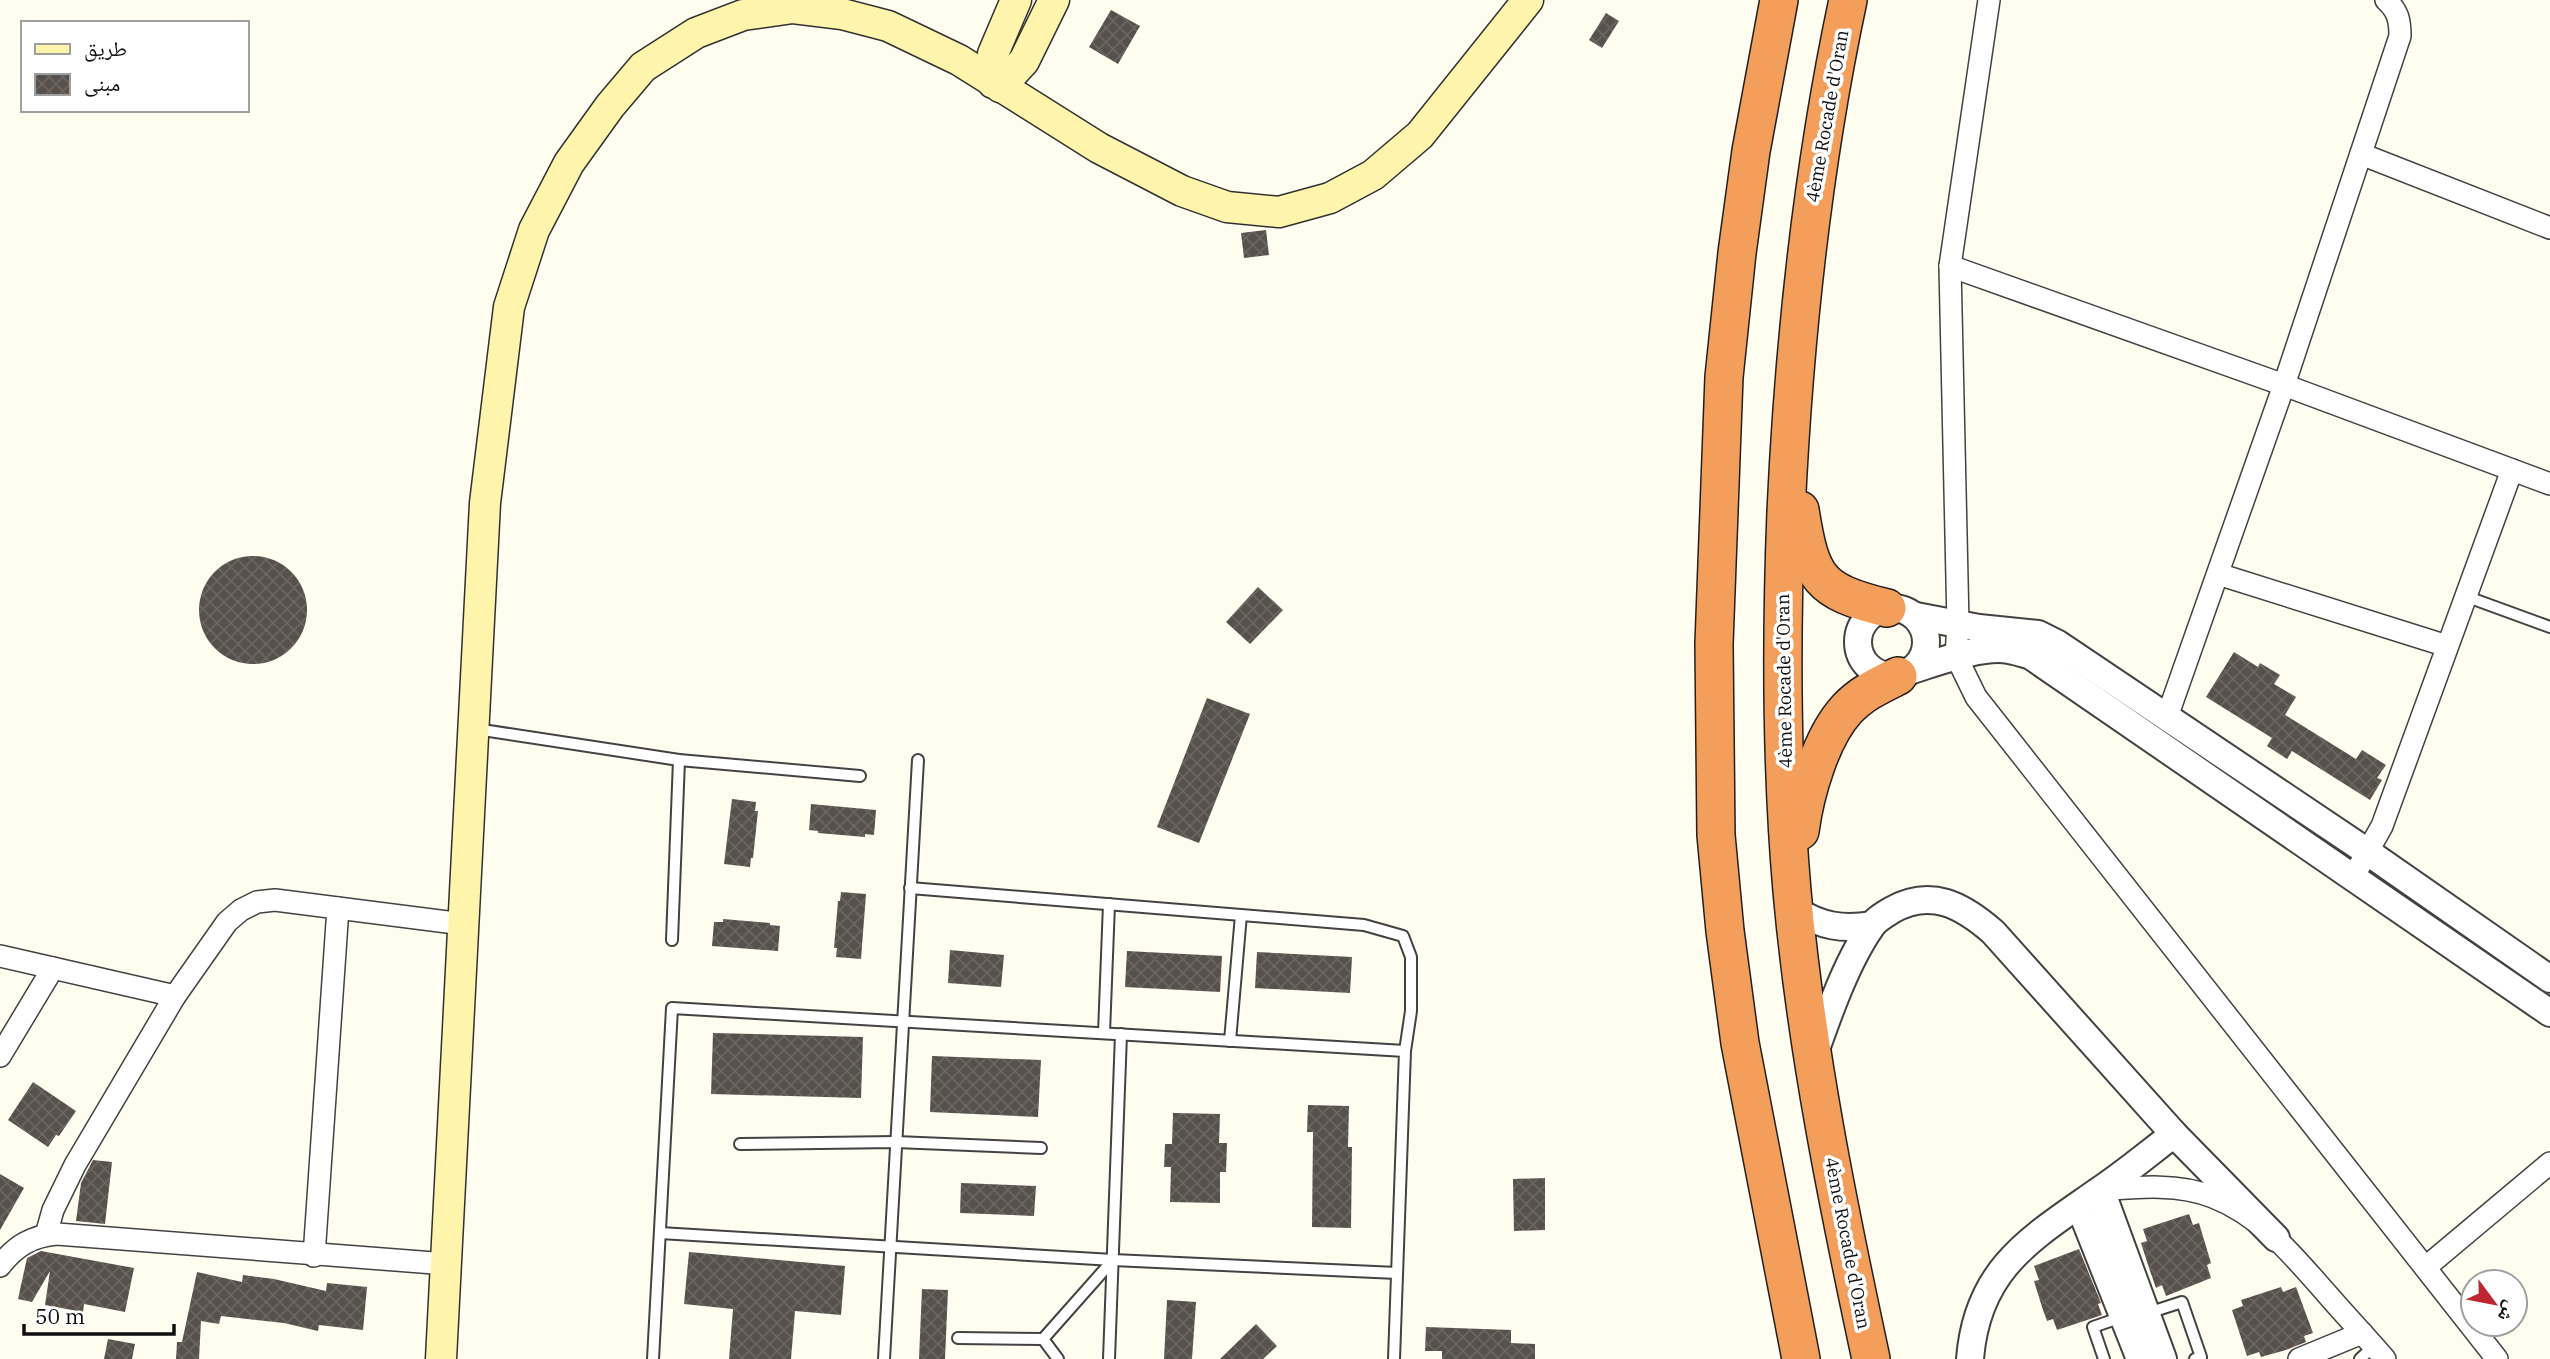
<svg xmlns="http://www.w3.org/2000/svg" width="2550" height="1359" font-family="'IBM Plex Serif','Noto Naskh Arabic',serif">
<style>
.building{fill:url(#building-cross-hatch)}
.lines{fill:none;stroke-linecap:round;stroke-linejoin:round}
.service-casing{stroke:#424242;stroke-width:14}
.minor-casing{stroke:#424242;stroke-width:24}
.tertiary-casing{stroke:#424242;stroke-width:30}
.secondary-casing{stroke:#313131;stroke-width:33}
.motorway-casing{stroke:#202020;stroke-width:40}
.service{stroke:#fff;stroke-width:10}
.minor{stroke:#fff;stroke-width:21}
.tertiary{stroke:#fff;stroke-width:26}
.secondary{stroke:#fef4ac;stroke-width:30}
.motorway{stroke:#f39e5a;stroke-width:37}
.labels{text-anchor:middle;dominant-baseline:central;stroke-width:7;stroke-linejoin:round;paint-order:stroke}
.street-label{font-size:18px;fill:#0f0f0f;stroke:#fff}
</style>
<defs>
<pattern id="building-cross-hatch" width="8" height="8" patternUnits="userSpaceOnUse" patternTransform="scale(1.75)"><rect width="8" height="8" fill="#57504b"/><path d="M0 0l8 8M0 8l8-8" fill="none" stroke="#6a6561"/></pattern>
</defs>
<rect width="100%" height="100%" fill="#fffcf0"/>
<g class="building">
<polygon points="1111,10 1140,26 1118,64 1089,47"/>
<polygon points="1606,13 1619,21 1602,48 1589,40"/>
<polygon points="1266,230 1269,255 1244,258 1241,233"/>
<circle cx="253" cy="610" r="54"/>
<polygon points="1258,587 1283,610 1250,644 1226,622"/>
<polygon points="2234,652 2258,667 2260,663 2280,675 2274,684 2296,697 2285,715 2356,759 2362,750 2386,765 2377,778 2382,780 2370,800 2292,751 2287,759 2267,746 2272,738 2206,697"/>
<polygon points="1207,698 1250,714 1199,843 1157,827"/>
<polygon points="732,799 756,802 755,811 758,811 753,858 751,858 750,867 724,864"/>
<polygon points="811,804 876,810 874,835 865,834 865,837 818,833 818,831 809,830"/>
<polygon points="841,892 866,894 861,959 836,957 837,948 834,948 838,901 840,901"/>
<polygon points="723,919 770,923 770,925 780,926 778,951 712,946 714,922 723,922"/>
<polygon points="950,950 1004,955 1001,987 948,983"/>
<polygon points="1127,951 1222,956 1220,992 1125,987"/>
<polygon points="1257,952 1352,957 1350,993 1255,988"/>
<polygon points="713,1033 863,1037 861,1098 711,1094"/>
<polygon points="932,1056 1041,1060 1038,1117 930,1112"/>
<polygon points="33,1082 76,1111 59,1136 56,1135 48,1147 8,1120"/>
<polygon points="1308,1105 1349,1106 1348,1147 1352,1147 1351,1228 1312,1227 1313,1132 1307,1132"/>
<polygon points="1173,1113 1220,1114 1219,1143 1227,1143 1226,1172 1220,1172 1220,1203 1170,1202 1171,1167 1164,1167 1165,1144 1172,1144"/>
<polygon points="93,1160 112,1162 105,1224 76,1221 81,1183"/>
<polygon points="0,1174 24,1188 0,1230"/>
<polygon points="1545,1178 1545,1230 1514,1231 1513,1179"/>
<polygon points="961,1183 1036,1186 1034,1216 960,1213"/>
<polygon points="2189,1214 2193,1225 2199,1223 2211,1263 2207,1265 2211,1278 2166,1296 2162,1285 2156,1288 2149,1268 2141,1243 2147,1241 2143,1229"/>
<polygon points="2079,1249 2101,1303 2098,1304 2102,1315 2057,1330 2053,1319 2047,1321 2042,1307 2034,1281 2039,1280 2034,1266"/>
<polygon points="41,1251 134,1268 125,1312 84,1304 83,1312 45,1305 50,1271 32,1302 18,1299 27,1258"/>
<polygon points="689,1252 845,1266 841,1315 795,1311 791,1359 729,1359 733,1309 684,1304"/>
<polygon points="197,1272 242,1282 243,1275 274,1279 326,1291 327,1283 367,1287 363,1330 319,1325 318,1331 284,1323 221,1316 219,1324 201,1321 199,1359 176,1359 177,1342 182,1342"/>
<polygon points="2281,1287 2283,1292 2296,1287 2313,1333 2304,1336 2306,1342 2286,1350 2261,1357 2259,1352 2247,1356 2232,1310 2243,1306 2241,1300"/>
<polygon points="922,1289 948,1290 945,1359 919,1359"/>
<polygon points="1167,1300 1196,1302 1192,1359 1164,1359"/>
<polygon points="1256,1324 1277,1346 1263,1359 1220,1359"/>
<polygon points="1426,1327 1511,1330 1511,1343 1535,1344 1535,1359 1442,1359 1442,1351 1425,1351"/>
<polygon points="108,1339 135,1344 132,1359 104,1359"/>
</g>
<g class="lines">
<defs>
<g id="service">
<polyline points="2465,596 2550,627"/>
<polyline points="476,729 679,760 860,776"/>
<polyline points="910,888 1364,925 1403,936 1411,957 1411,1011 1405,1051"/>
<polyline points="672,940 679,760"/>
<polyline points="1104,1033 1109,904"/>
<polyline points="1230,1041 1241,915"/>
<polyline points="740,1144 896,1142 1041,1148"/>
<polyline points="660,1233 1113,1260 1397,1273"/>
<polyline points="2148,1313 2182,1302 2201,1357 2195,1359"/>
<polyline points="958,1338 1043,1339"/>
<polyline points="653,1359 672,1008 1405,1051 1394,1359"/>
<polyline points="884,1359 918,760"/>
<polyline points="1058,1359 1043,1339 1113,1260"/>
<polyline points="1109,1359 1121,1034"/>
<polyline points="2104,1359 2093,1327 2122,1317"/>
<polyline points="2360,1359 2374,1346"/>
</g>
<g id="minor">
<polyline points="1989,0 1950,266 1958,624 1956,656 1976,697 2497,1359"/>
<polyline points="2361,154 2550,228"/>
<polyline points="1950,266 2284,385 2550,484"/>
<polyline points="2218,574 2447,646"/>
<path d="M2167 717 2284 385 2400 36C2400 20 2398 11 2386 0"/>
<polyline points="2352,879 2382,826 2512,470"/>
<polyline points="0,956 175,996"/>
<polyline points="0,1056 53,968"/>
<path d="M2101 1190C2137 1187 2179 1183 2213 1197 2262 1216 2294 1257 2327 1294 2346 1316 2366 1337 2385 1359"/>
<polyline points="46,1235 53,1210 75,1165 175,996 227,922 241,910 257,902 275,900 463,924"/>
<polyline points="314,1256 338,908"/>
<path d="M0 1266C15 1246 32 1236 57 1234L447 1264"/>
<polyline points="2426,1267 2550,1163"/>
<polyline points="2299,1359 2362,1333"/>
</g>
<g id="tertiary">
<circle cx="1892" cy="642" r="34"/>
<polyline points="1916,616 1979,628 2038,634 2058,644 2369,853 2550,979"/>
<path d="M1912 670C1938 662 1982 645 2009 650 2017 651 2024 654 2031 656L2550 1013"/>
<path d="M1795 910C1821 926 1842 930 1872 925"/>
<path d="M1814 1055C1828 1015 1847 961 1871 927 1875 920 1884 915 1892 910 1931 888 1962 905 1993 932L2174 1134 2276 1238"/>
<polyline points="2101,1190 2163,1359"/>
<polyline points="2079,1205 2140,1359"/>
<path d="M1970 1359C1977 1269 2030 1239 2097 1192 2124 1174 2149 1153 2174 1134"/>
</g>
<g id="secondary">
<polyline points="993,83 993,54 1016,0"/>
<polyline points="1000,87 1024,61 1054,0"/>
<polyline points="441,1359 485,503 509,307 534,230 569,163 610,106 643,67 696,33 743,15 793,8 842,14 888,26 959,60 1099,148 1182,191 1227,207 1279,212 1330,198 1373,175 1420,135 1528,0"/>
</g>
<g id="motorway">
<polyline points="1779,0 1751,151 1737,253 1724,377 1714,644 1716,835 1725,931 1740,1043 1801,1359"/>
<path d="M1848 0C1812 169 1794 339 1786 512 1781 638 1781 765 1792 891 1806 1048 1838 1205 1871 1359"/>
<path d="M1800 510C1811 579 1818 591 1887 608"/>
<path d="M1800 831C1805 793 1821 737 1847 709 1862 693 1880 685 1898 676"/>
</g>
</defs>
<use href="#service" class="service-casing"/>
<use href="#minor" class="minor-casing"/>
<use href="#tertiary" class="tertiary-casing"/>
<use href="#secondary" class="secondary-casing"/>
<use href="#motorway" class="motorway-casing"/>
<use href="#service" class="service"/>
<use href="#minor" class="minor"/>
<use href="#tertiary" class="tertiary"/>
<use href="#secondary" class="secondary"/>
<use href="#motorway" class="motorway"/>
</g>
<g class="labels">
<g class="street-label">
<text transform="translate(1827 116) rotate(-80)">4ème Rocade d'Oran</text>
<text transform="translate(1784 681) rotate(-91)">4ème Rocade d'Oran</text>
<text transform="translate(1848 1243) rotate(79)">4ème Rocade d'Oran</text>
</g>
</g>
<rect x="21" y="21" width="228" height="91" fill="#ffffff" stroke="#9f9f9f" stroke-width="2"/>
<rect x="35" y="44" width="35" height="10" fill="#fef4ac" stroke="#9f9f9f" stroke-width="2"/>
<text x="84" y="56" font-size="21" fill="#0f0f0f">طريق</text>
<rect x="35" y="74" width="35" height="21" fill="url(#building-cross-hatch)" stroke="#9f9f9f" stroke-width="2"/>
<text x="84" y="91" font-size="21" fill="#0f0f0f">مبنى</text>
<g transform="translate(2494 1303) rotate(122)"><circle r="33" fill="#ffffff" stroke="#9f9f9f" stroke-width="2"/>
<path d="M0-5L12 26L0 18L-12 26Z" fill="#be2730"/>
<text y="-10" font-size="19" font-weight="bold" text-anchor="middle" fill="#0f0f0f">ش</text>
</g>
<path d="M24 1324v10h150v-10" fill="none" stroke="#0f0f0f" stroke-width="3.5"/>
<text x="35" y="1324" font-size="21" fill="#0f0f0f" stroke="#ffffff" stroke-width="5" paint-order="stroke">50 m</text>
</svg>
